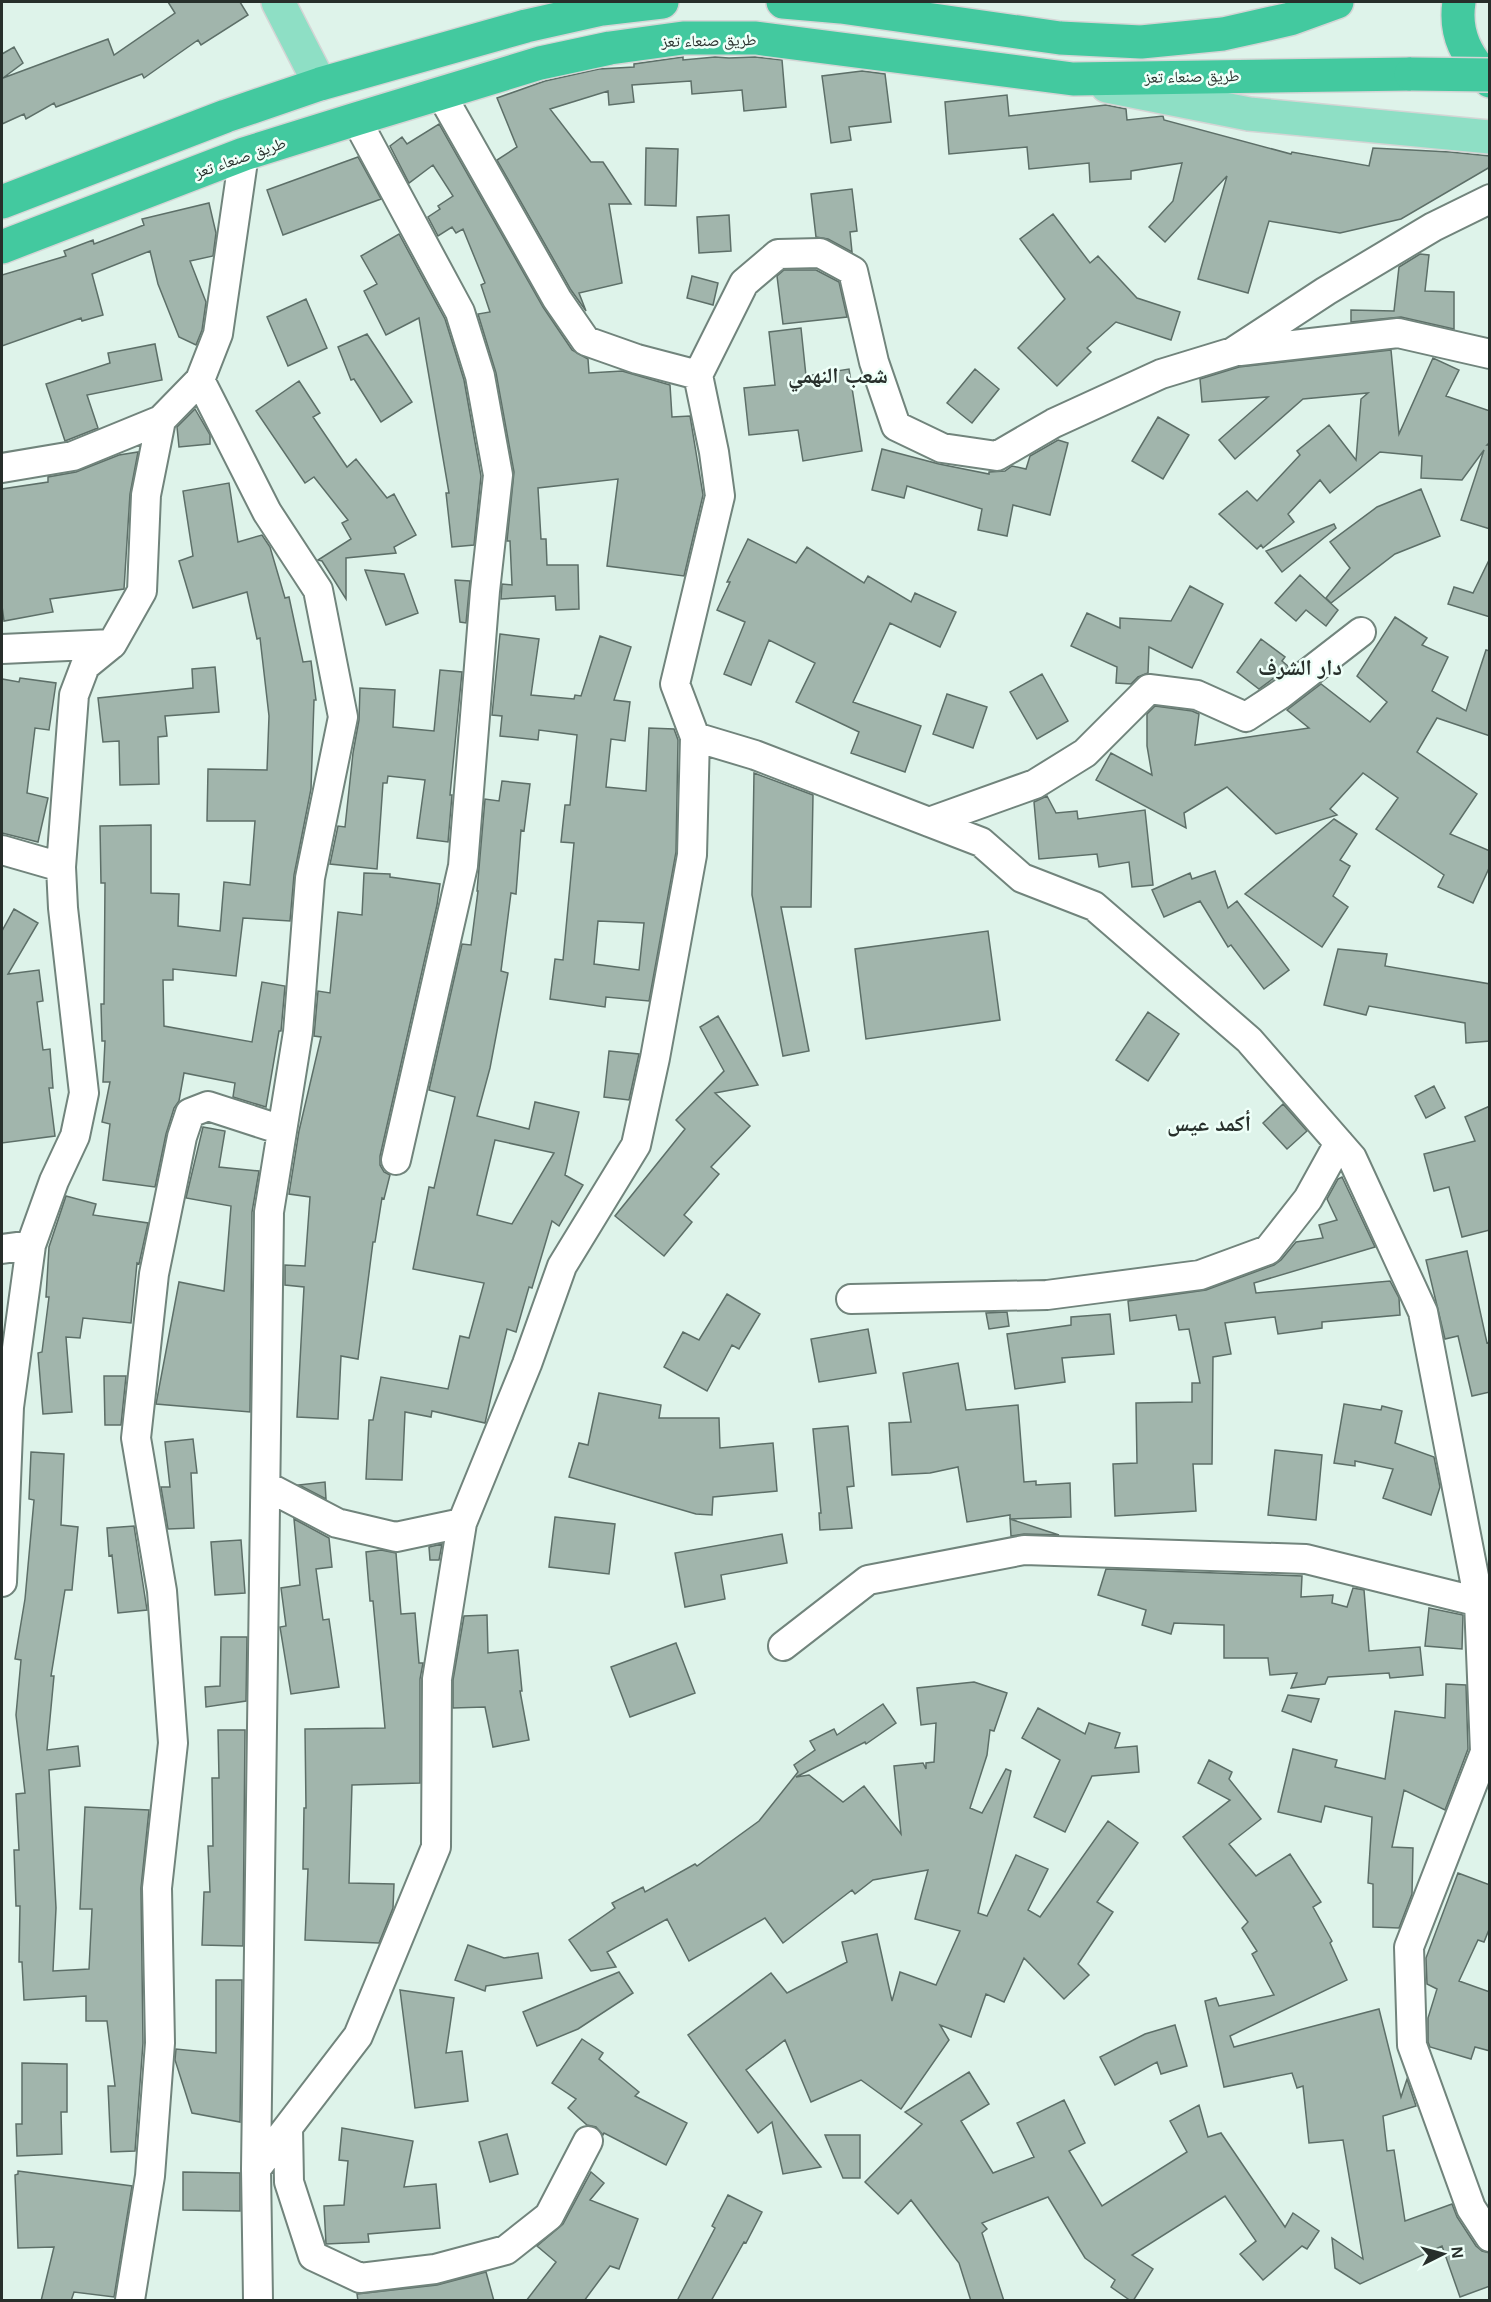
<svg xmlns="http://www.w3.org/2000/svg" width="1491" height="2302" viewBox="0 0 1491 2302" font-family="Arial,'Noto Naskh Arabic',sans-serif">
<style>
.building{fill:#a1b5ac;stroke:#5d6f68;stroke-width:1.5;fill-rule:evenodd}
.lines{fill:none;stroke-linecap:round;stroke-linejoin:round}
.minor-casing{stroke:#71847c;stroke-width:32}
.major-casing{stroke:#d4d5d5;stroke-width:36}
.highway-casing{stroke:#d4d5d5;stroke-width:36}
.minor{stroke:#fff;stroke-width:28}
.major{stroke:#8edfc5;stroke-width:33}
.highway{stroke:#43c99f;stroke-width:33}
.highway-bridge-casing{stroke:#d4d5d5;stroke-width:36;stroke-linecap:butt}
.highway-bridge{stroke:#43c99f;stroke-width:33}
.labels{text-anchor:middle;stroke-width:5;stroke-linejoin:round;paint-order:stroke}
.street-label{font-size:16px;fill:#272f2b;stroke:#eefff8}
.district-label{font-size:22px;font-weight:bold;fill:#272f2b;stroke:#eefff8}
</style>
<rect width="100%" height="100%" fill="#def3ea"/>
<!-- building -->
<path class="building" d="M168,2H240L248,15L201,45L198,40L144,78L142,74L56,107L54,103L26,119L24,114L2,124V54L14,47L23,63L3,78L108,39L114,55L175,13Z
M683,57V60L715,57L729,58L755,57L782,60L786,107L744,111L742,90L692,94L691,81L632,85L634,102L609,105L608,91L550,109L591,162H603L631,204H609L622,283L579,293L586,311L571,290L497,160L517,147L497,98L545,81L599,69L634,67V64Z
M862,71L885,74L891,122L849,127L851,140L831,143L822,76Z
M1007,95L1009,116L1106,105L1126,109L1127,120L1163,116L1164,120L1291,154L1292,152L1369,166L1373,148L1450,152L1490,156V167L1401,219L1340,233L1269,221L1248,293L1198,279L1227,176L1165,242L1149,227L1173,201L1182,163L1131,171V179L1090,182L1089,163L1029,169L1027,147L949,154L945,102Z
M439,124L543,307L572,350L588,359L589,373L622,371L670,385L672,417L690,416L703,495L684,576L607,566L618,479L538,488L541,539H546L547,565H578L579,609L556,610L555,596L501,599L502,584L512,585L510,541H507L514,472L496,373L478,314L490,312L481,285L485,283L463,229L456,233L452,227L438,236L428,217L440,209L438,206L453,196L433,165L409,183L390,146L402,137L407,144Z
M646,148L678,149L676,206L645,205Z
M358,157L381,199L283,235L267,190Z
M852,189L857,231L850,232L852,252L828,239L816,237L811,194Z
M209,203L216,233L213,256L190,261L206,302L202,330L196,345L179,337L158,284L150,251L92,274L103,315L82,321L81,318L2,346V275L66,256L64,251L93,240L94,244L144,225L142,219Z
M1053,214L1090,263L1098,256L1137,298L1180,312L1171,340L1116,322L1087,348L1091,352L1057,386L1018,348L1065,299L1020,239Z
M729,215L731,251L699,253L697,217Z
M399,234L445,319L464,380L481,476L474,545L452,547L446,493H449L419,318L386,335L364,291L377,284L361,256Z
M1420,254L1429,255L1425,291L1454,292V329L1401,317L1351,322V310L1394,311L1399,267Z
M784,270H816L839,282L847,317L783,324L777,276Z
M692,276L718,283L713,305L687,298Z
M306,299L327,348L288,366L267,317Z
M801,328L806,376L849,369L862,451L803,461L798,430L749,435L744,388L775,385L769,332Z
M367,334L412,402L381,422L354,379L351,380L338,347Z
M155,344L162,380L87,395L98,428L65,441L46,384L110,363L108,353Z
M1391,350L1399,434L1433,358L1459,370L1446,396L1490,411V442L1487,445H1490V529L1461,520L1484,450L1462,480L1421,478L1422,456L1380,452L1330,493L1320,480L1288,514L1294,522L1263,548L1261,545L1257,549L1219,514L1247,491L1257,501L1300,455L1297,451L1329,425L1356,460L1361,399L1368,393L1303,399L1235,459L1219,440L1268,397L1202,402L1200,379L1239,367Z
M975,369L999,389L972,423L947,403Z
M299,381L320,413L313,417L347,467L356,459L387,498L394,494L416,535L394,547L396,553L346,558V599L322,561L318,560L351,539L342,523L348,520L314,477L305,483L256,411Z
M195,409L210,435V444L179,447L177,427Z
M1158,417L1189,435L1163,479L1132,461Z
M1058,440L1068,443L1050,515L1013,505L1007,536L978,530L982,509L907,486L904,498L872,490L882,449L939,464L989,474V472L1005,471L1012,466L1026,469L1030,456Z
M138,452L130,494L124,589L50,599L53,612L4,621L2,606V489L48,482V477L76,472L119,455Z
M229,483L238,542L262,535L270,547L285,598L289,597L303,662L311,661L316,700H314L311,789L294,875L290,921L243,918L236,976L173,969V980H163L164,1026L252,1042L262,982L285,986L281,1031H279L266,1107L233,1097L235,1083L184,1073L179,1101L174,1108L166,1134L155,1187L103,1180L110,1124L102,1122L110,1082H103L105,1041H102L101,1004H104L105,883H101L100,826L151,825V893L179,894L178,926L220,931L224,882L250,885L255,821H207L208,769L267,770L269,716L260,638L257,639L247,592L193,608L179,561L193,556L183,491Z
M1421,489L1440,536L1395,554L1331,603L1326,598L1350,568L1330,542L1377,507Z
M1334,524L1336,528L1282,572L1266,551Z
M748,539L796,563L807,547L864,583L868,576L911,602L915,593L956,612L940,647L890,623L853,702L921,726L905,772L851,753L859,732L796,702L815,663L769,640L751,685L724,674L745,622L717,610L730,582H727Z
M1490,558V617L1448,604L1454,587L1473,593Z
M365,570L404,574L418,613L386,625Z
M1300,575L1338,610L1326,626L1306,610L1296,621L1275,603Z
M455,580L470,581L466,623L460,622Z
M1190,586L1223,604L1192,668L1149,647L1148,673L1138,677L1131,684L1116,683L1117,667L1071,646L1087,613L1120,628V618L1171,621Z
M1395,617L1427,638L1422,645L1448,657L1432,691L1466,711L1486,650L1490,651V736L1437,718L1417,752L1477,794L1450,834L1490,851V866L1473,903L1438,887L1444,875L1376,829L1398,798L1363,773L1330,809L1337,815L1276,834L1227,787L1184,813L1186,828L1096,780L1111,753L1152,775L1147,746V714L1155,706L1192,711L1199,714L1195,745L1309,728L1287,710L1321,684L1370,722L1387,702L1357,676Z
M500,634L539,639L531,695L574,699L575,695L581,696L600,636L631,647L614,700L630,702L625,741L611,739L606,787L646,791L649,728L674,729L678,740L676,852L649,1001L606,997L605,1007L550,999L555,959L563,960L574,843L561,842L565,805H570L577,735L539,730L538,740L500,736L502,716L492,715ZM598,921L644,923L639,970L594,964Z
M1261,639L1285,657L1282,661L1289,667L1259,689L1237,672Z
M215,667L219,712L165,716L167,736L158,737L159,784L120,785L119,741L103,742L98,698L193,688L192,669Z
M440,670L462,672L450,795H452L448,842L417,838L425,780L388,776L387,783H383L377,869L330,864L338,826L345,827L353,753L359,720L360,688L395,690L393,727L434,731Z
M1042,674L1068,721L1037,739L1010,692Z
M20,678L56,683L49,730L35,728L27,793L48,798L38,842L2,833V679L19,682Z
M947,694L987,707L973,748L933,734Z
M754,773L813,795L811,907H781L809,1051L783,1056L752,895Z
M502,781L530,784L524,831L521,830L516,894L511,893L501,971L508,973L490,1068L477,1116L529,1129L535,1102L579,1112L565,1175L583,1185L559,1226L552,1221L532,1288L529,1287L516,1332L507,1329L485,1423L432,1411L431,1417L405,1412L402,1480L366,1479L369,1420H373L381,1377L448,1389L460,1336L469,1338L484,1283L413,1269L429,1187L434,1188L455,1097L429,1090L462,944L471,945L478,891H477L485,799L499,801ZM495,1140L554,1153L512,1224L477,1215Z
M1047,796L1056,813L1077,811L1078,819L1145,810L1153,885L1132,887L1129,862L1099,867L1097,854L1039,859L1034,802Z
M1334,819L1357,834L1340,860L1350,866L1333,896L1348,907L1322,947L1245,894Z
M1215,871L1228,908L1237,901L1289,970L1264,989L1231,945L1228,947L1200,901L1164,917L1152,890L1190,873L1192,879Z
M364,873L390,874V877L440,884L437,905L380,1156V1165L384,1172L390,1175L384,1199L382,1198L375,1242H373L358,1359L341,1356L338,1419L297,1417L304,1287L285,1285V1265L305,1266L310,1197L289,1194L299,1131L321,1037L314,1036L318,991L330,993L338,912L362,915Z
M14,909L38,923L8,974L39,970L43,1001L37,1002L43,1050L50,1049L53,1088H49L55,1136L2,1143V931Z
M988,931L1000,1020L866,1039L855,949Z
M1338,949L1387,954L1385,966L1490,984V1041L1466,1043L1465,1023L1369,1006L1366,1015L1324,1005Z
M1148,1012L1179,1034L1148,1081L1116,1060Z
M718,1016L758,1085L715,1093L750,1126L711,1167L719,1174L684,1215L692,1222L664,1256L615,1216L685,1129L676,1120L724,1071L700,1027Z
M609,1051L639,1054L629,1100L604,1097Z
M1434,1086L1445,1108L1426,1118L1415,1096Z
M1283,1104L1307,1131L1287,1149L1263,1123Z
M1490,1106V1230L1462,1237L1449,1187L1434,1191L1424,1154L1475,1141L1465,1117Z
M203,1127L225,1131L219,1167L259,1171L252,1212L250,1412L156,1404L179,1282L224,1291L231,1206L186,1198Z
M1342,1177L1375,1247L1254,1283L1256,1293L1390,1281L1399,1298L1400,1315L1322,1322V1328L1278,1334L1275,1317L1225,1323L1231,1354L1213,1357L1212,1464H1193L1196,1511L1115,1516L1113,1464L1137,1463L1136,1403L1192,1402V1383H1200L1189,1329L1179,1330L1176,1315L1130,1321L1128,1301L1206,1290L1274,1265L1281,1260L1296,1242L1323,1238L1319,1225L1337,1220L1327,1199L1338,1179Z
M66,1196L96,1204L93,1215L148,1223L139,1264L137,1263L131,1323L83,1318L80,1338L66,1337L72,1412L43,1414L38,1353L42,1352L49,1297H46L49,1247Z
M1467,1251L1487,1343L1490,1342V1392L1472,1396L1458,1336L1445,1339L1426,1260Z
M727,1294L760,1314L739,1349L732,1345L707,1391L664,1367L683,1332L699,1340Z
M1007,1312L1009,1326L989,1329L986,1313Z
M1110,1314L1114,1354L1062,1358L1065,1382L1015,1389L1007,1334L1071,1325V1317Z
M868,1329L876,1373L819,1382L811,1339Z
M958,1363L966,1410L1018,1405L1024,1482L1036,1481V1485L1070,1483L1071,1517L1010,1519V1515L967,1522L958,1467L930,1473L892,1475L889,1423L911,1422L903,1373Z
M104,1376H126L121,1425H105Z
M599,1393L661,1405L659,1418H719L720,1448L773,1443L777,1491L713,1497L712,1515L696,1514L569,1477L579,1443L588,1445Z
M1344,1404L1381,1410L1382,1406L1402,1411L1395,1443L1434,1457L1440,1487L1431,1515L1383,1498L1393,1469L1355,1461V1466L1334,1463Z
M848,1426L854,1486L847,1487L852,1528L820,1530L819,1513H821L813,1429Z
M193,1439L197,1473H191L194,1528L168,1529L161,1487H170L165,1442Z
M1275,1450L1322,1455L1316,1520L1268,1515Z
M31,1452L64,1454L61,1525L78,1527L72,1590H65L51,1676H54L47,1750L78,1746L80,1766L49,1770L56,1908L53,1971L89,1969L92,1909H80L85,1807L149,1810L141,1888L143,2043L135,2151L111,2152L108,2086H115L107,2021H86V1996L24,2000L22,1962H19L20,1906H16L14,1850H19L16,1794L25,1793L16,1715L21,1660L15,1659L25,1599L34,1500L29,1499Z
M325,1482L326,1499L299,1485Z
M555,1517L615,1524L609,1574L549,1567Z
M294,1519L329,1538L332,1567L316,1569L323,1620L329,1619L339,1687L291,1694L280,1627L286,1626L281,1588L300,1585Z
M1010,1519L1059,1535L1024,1534L1011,1536Z
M134,1526L147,1610L118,1613L112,1555L109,1556L107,1528Z
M782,1534L787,1563L721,1575L725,1599L685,1607L675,1553Z
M241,1540L245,1593L215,1595L211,1542Z
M442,1544L439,1560H430L429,1547Z
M381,1550L396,1553L401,1614L415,1613L419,1663H423L420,1679V1783L352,1785L349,1883L394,1884L393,1908L379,1943L305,1940L308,1869H303L304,1808H306L305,1729L385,1728L373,1601H370L366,1552Z
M1106,1569L1302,1576L1301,1597L1333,1595L1332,1603L1347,1607L1353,1588L1364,1590L1369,1651L1420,1647L1423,1675L1390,1678L1389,1673L1328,1677L1325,1684L1291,1688L1297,1673L1270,1675L1268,1658H1224V1625L1174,1623L1171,1634L1142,1625L1146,1610L1098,1595Z
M1429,1608L1463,1615L1462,1649L1425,1646Z
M487,1615L488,1653L518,1650L522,1691H520L529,1740L493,1747L485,1707L453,1708V1680L464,1616Z
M221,1637H247L246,1701L206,1707L205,1687L220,1686Z
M676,1643L695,1693L630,1717L611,1667Z
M974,1682L1007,1693L994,1731L990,1730L987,1755L970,1808L982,1813L1006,1769L1011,1771L978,1913L987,1916L1016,1855L1048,1869L1028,1910L1040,1917L1108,1821L1138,1843L1097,1902L1113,1912L1078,1964L1089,1975L1064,1999L1024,1958L1004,2002L986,1994L971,2037L940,2025L949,2040L901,2109L861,2080L811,2102L785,2040L746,2070L821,2167L783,2174L772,2122L758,2133L688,2035L771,1973L787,1993L847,1962L842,1942L877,1934L892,2001L900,1972L936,1985L960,1931L915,1919L928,1870L873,1880L855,1894L852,1890L783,1943L765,1918L689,1961L667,1919L607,1952L616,1967L591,1971L569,1940L615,1908L612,1903L643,1887L645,1892L695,1864L697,1866L759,1821L798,1772L794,1765L815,1750L810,1741L834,1729L837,1735L883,1704L896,1723L866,1744L865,1742L796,1777L809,1775L843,1802L864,1786L901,1834L894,1766L923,1763L926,1769V1763L934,1762L936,1723L921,1725L917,1688Z
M1446,1684L1466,1685L1468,1749L1445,1810L1404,1790L1392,1847L1413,1848L1412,1894L1399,1928L1373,1927V1884L1368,1883L1372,1817L1325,1806L1321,1822L1278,1812L1293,1749L1337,1760L1335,1767L1385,1779L1395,1711L1445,1718Z
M1288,1695L1319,1699L1311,1722L1282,1711Z
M1038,1708L1085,1734L1089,1723L1120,1733L1115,1748L1137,1746L1139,1772L1092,1776L1065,1832L1034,1817L1060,1760L1022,1738Z
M218,1730H245L243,1946L202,1945L204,1892H210L208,1846H213L212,1778H219Z
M1209,1760L1232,1772L1229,1779L1261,1819L1229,1844L1256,1876L1290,1854L1321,1902L1313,1907L1332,1941L1330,1943L1347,1980L1230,2036L1234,2047L1379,2009L1401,2097L1407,2079L1416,2106L1383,2116L1387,2151L1394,2150L1405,2221L1452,2204L1457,2217L1476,2246L1482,2251L1490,2253V2286L1460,2297L1442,2246L1360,2284L1335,2268L1332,2238L1363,2259L1343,2140L1309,2143L1303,2086L1297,2088L1292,2073L1224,2087L1205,2001L1216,1998L1219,2006L1274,1995L1252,1954L1257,1951L1242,1928L1248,1922L1183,1837L1230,1800L1198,1783Z
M1458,1873L1490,1885V1927L1484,1942L1478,1940L1459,1981L1490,1992V2051L1475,2047L1471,2059L1430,2047L1428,2042V2018L1437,1989L1427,1984L1426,1958Z
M468,1945L504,1958L538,1953L542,1978L486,1986L485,1991L455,1980Z
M619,1972L633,1993L578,2029L537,2046L523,2012Z
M216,1980H242L240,2122L192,2113L175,2060L176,2049L216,2053Z
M400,1990L454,1998L446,2053L462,2051L468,2101L415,2108Z
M1175,2025L1187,2066L1161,2074L1157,2062L1115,2085L1100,2057L1145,2034Z
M582,2039L603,2053L599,2059L639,2092L635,2096L687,2123L666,2165L604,2133L603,2135L596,2127L587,2125L568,2108L576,2099L552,2083Z
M22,2063L67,2064V2112H61L62,2154L17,2156L16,2124H22Z
M969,2072L989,2104L961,2121L993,2173L1034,2157L1017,2123L1064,2100L1085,2143L1069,2151L1102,2206L1187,2152L1170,2121L1199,2105L1208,2137L1221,2133L1285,2227L1293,2213L1319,2231L1307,2249L1302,2246L1263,2280L1240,2254L1256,2241L1225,2196L1132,2255L1153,2269L1133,2301H1131L1111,2287L1115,2280L1085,2258L1048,2197L982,2223L987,2229L982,2233L1004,2301H971L959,2263L911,2200L898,2214L865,2182L922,2124L905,2112Z
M342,2128L413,2141L404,2187L436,2184L440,2228L368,2234L369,2242L326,2244L324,2206L344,2205L348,2161L339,2160Z
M507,2134L518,2174L490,2182L479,2142Z
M825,2135H860V2178H843Z
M18,2171L132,2186L114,2297L74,2292L71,2301H41L54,2247L18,2248L15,2175L18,2174Z
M183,2172L240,2173V2211L183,2210Z
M591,2172L604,2183L590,2200L638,2219L619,2269L610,2266L584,2301H526L556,2262L537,2246L563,2224Z
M728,2195L762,2212L746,2243L744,2242L711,2301H677L715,2228L712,2226Z
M486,2272L494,2301H358L357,2294L437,2285Z"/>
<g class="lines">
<defs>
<path id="minor" d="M441,94L557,299L586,341L637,359L698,375
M356,119L460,312L480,376L498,475L485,591L463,866L396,1160
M1240,351L1398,333L1490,354
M200,380L267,512L318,590L343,717L310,878L298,1032L269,1212L256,2169
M2,468L73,456L161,420
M2,649L112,644
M695,737L755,755L981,842L1022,878L1094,906L1249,1040L1352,1158L1423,1312L1479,1602L1485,1752L1409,1947L1412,2045L1471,2208L1490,2237
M929,822L1035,784L1085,753L1149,689L1197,695L1246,717L1281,694L1361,632
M2,850L61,867
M2,1249L31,1245
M851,1299L1047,1295L1200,1275L1268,1250L1308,1199L1339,1143
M266,1486L337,1523L396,1537L462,1523
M2,1582L9,1407L31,1245L54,1181L75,1136L84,1093L63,908L61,867L74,695L85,666L112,644L142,591L146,495L161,420L200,380L218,334L244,154
M783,1646L868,1580L1024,1550L1306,1559L1479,1602
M288,2128L289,2182L313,2256L360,2278L435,2269L506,2250L549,2216L588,2141
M130,2300L150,2176L160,2043L157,1888L173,1743L162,1591L136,1438L154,1274L182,1137L190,1113L208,1106L282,1130
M258,2300L256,2169L358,2036L436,1847L437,1679L462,1523L527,1364L562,1266L636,1145L655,1058L692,855L695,737L675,684L720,496L714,452L698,375L744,283L778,254L820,253L853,271L874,362L896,426L942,448L997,456L1054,423L1161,374L1233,352L1326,291L1433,227L1490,199"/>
<path id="major" d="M278,2L320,84
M1107,86L1249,114L1490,137"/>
<path id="highway" d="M783,2L841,7L1060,38L1141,42L1223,34L1290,19L1337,2
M1459,2C1454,34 1467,58 1490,81
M2,202L226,116L320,84L526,26L602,9L662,2
M2,247L244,154L356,119L540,63L610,48L683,38H756L1073,79L1411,74"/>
</defs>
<!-- minor casing -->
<use href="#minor" class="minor-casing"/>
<!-- major casing -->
<use href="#major" class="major-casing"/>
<!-- highway casing -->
<use href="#highway" class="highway-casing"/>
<!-- minor -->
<use href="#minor" class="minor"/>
<!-- major -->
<use href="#major" class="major"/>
<!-- highway -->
<use href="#highway" class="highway"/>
<defs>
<path id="highway-bridge" d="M1411,74L1490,75"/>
</defs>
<!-- highway-bridge casing -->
<use href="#highway-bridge" class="highway-bridge-casing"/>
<!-- highway-bridge -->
<use href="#highway-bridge" class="highway-bridge"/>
</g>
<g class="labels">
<!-- street labels -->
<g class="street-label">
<text transform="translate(709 40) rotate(-1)" y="6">طريق صنعاء تعز</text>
<text transform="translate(1192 76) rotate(-1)" y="6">طريق صنعاء تعز</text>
<text transform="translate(240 157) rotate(-19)" y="6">طريق صنعاء تعز</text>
</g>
<!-- district labels -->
<g class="district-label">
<text x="838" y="383">شعب النهمي</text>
<text x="1300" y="675">دار الشرف</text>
<text x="1209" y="1131">أكمد عيس</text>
</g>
</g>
<!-- border -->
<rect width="1491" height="2302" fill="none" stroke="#272f2b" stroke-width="6"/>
<!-- north arrow -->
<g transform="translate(1443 2254) rotate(84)" stroke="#eefff8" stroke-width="4.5" paint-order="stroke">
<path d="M0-4.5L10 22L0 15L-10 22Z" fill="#272f2b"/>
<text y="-9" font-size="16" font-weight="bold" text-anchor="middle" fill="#272f2b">N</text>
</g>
</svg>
